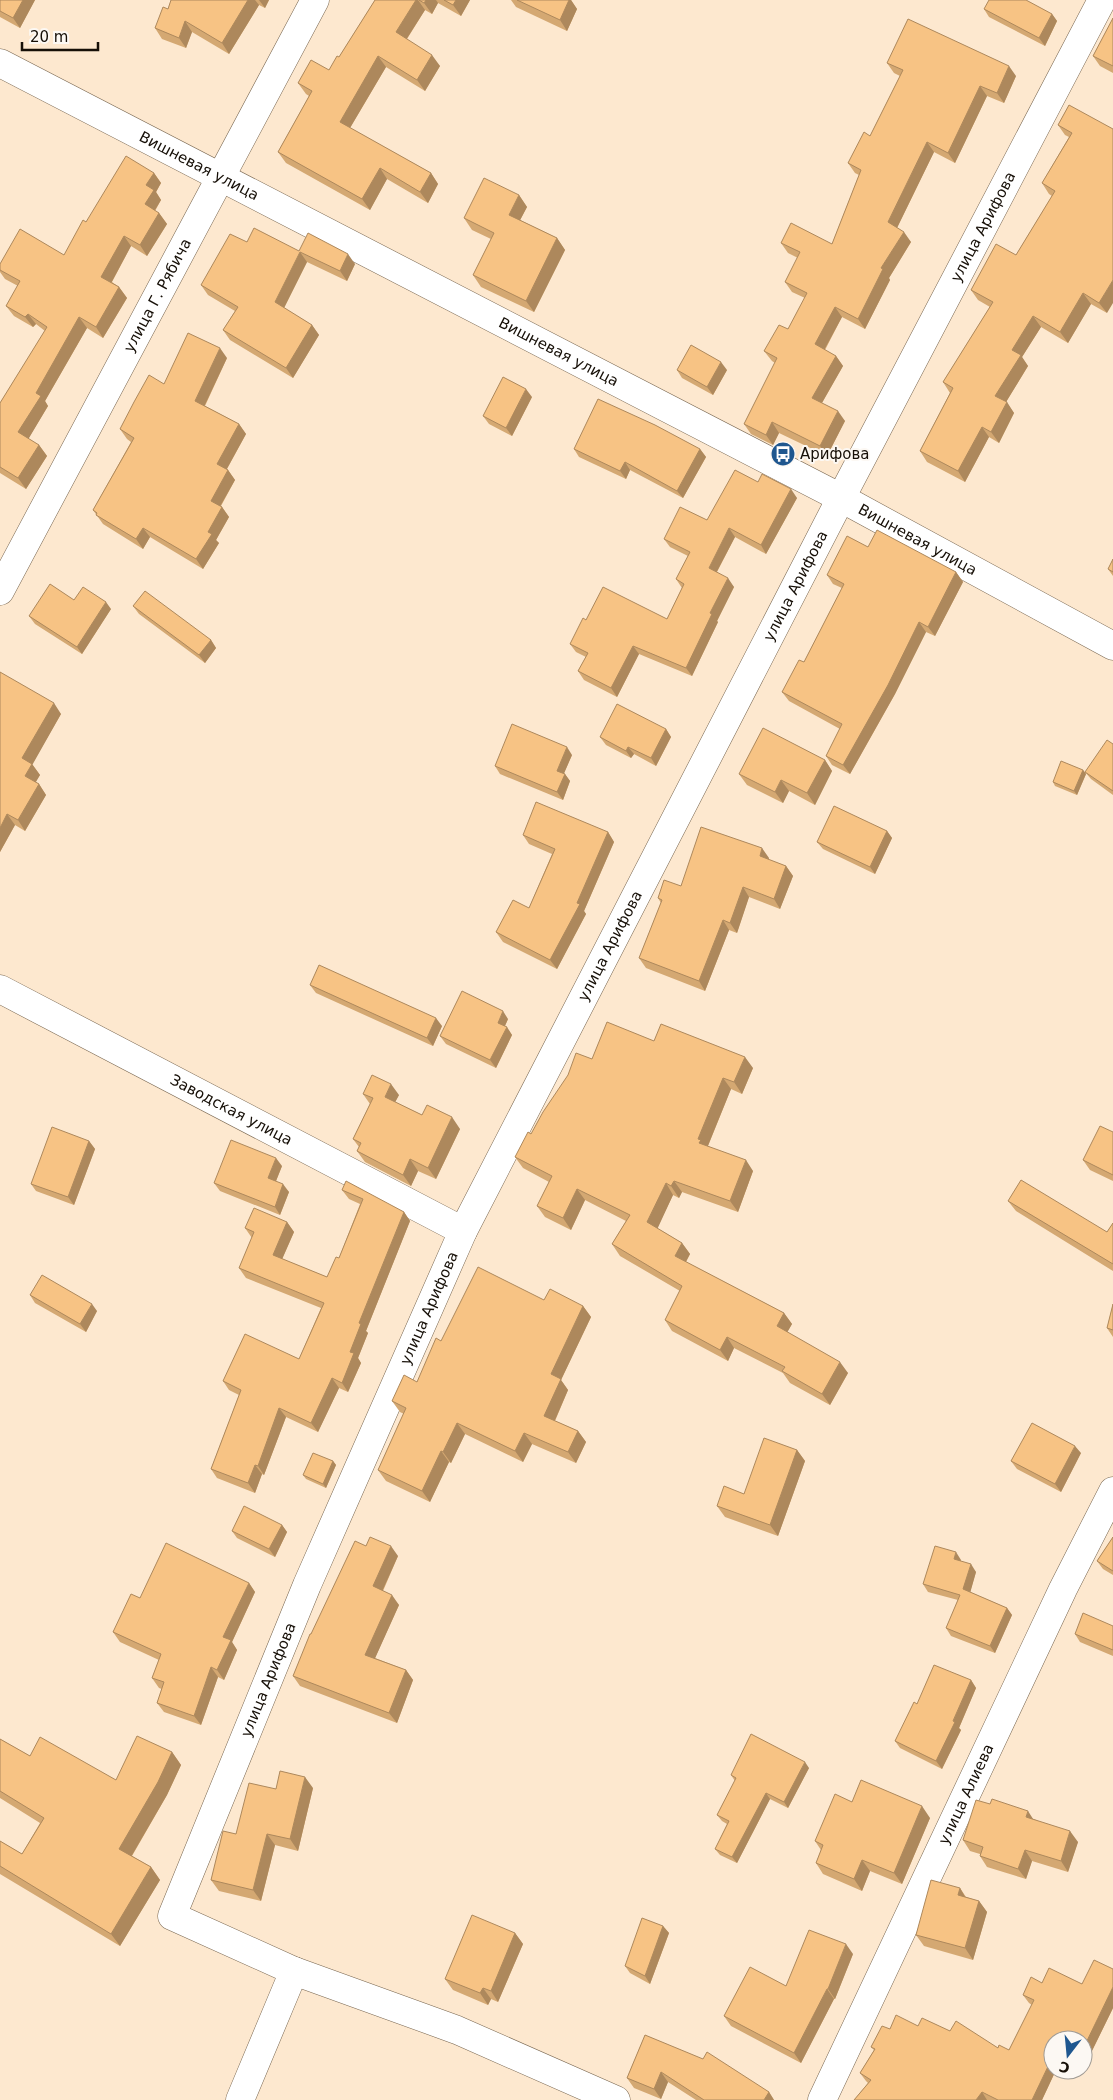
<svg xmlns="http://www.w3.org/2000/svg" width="1113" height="2100" viewBox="0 0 1113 2100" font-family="'DejaVu Sans',sans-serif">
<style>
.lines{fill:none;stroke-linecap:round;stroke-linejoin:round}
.minor-casing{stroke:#796751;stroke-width:29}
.minor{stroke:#fff;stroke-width:28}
.wall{fill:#d4a872}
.shaded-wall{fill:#ad885c}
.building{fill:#f7c384;stroke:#ad885c}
.labels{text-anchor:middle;stroke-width:4;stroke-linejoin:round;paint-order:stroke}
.street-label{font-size:15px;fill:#160f07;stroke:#fcf8f3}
.poi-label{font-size:15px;fill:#160f07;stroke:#fcf8f3;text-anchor:start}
</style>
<rect width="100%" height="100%" fill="#fde8cf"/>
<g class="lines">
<defs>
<g id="minor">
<path id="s1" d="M0,63L841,498L1113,646"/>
<path id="s2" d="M0,591L315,0"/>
<path id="s3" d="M0,989L463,1231"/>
<path d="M240,2100L294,1971"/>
<path id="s4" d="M616,2100L457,2030L294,1971L172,1916L307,1585L463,1231L841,498L1102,0"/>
<path id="s5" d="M822,2100L1063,1589L1113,1491"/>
</g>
</defs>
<!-- minor casing -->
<use href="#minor" class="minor-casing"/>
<!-- minor -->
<use href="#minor" class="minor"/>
</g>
<!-- wall -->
<path class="wall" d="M0,0H35L20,28L0,17Z
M171,0H269L265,8L259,5L229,54L192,32L186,48L162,39L155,28L168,9Z
M375,0H470L461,16L438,3L432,14L425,10L407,39L440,66L425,91L386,67L350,128L431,173L438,184L428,203L387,179L370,210L286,163L278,152L309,96L306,94L298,83L329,70L339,57Z
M511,0H571L577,9L567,31L516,7Z
M984,9L1052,14L1057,21L1045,46L989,17Z
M1113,18V73L1100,66L1093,56Z
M887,63L1016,76L1004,103L987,96L955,163L934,152L897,228L911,242L889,278L890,280L865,329L842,317L825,350L836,356L843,366L822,403L845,421L827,456L779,433L773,445L751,434L744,424L775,363L772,361L764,351L788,329L805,298L792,292L785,282L798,258L788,253L781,243L832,244L859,175L855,173L848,163L870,136L900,76L894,73Z
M1069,105L1107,313L1091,304L1068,343L1041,327L1022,357L1028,366L1006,402L1014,413L999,443L989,437L965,482L927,462L920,451L950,393L943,382L990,307L978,300L971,290L1016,255L1052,196L1049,194L1042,183L1069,137L1065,135L1058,125Z
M154,173L161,183L156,192L161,200L155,211L159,213L167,224L147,256L131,246L112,282L119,287L127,298L103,338L87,328L45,401L48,406L28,439L39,445L47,456L26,489L0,473V403L45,331L36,324L33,327L14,316L6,306L18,286L5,279L0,272V264L64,255L86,222Z
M519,195L527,207L520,220L557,238L565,250L534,312L481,287L473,275L491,239L472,230L464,218Z
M247,242L299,251L355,264L347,281L307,262L284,308L312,325L319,335L293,378L230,340L223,330L235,311L208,295L201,285Z
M227,358L205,406L239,424L246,434L227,469L228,470L235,480L221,506L222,507L229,517L216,540L219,543L203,569L150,537L143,549L103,524L93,510L131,442L127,439L120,429L164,384Z
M677,370H727L713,395L682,378Z
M532,397L512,436L489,424L483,416Z
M574,449H700L706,457L683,498L630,470L626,479L579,457Z
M758,482L797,498L766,554L735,537L717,572L734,587L717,621L718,622L692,676L639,654L617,697L584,680L578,671L586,657L576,652L570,644L586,620L667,619L682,588L676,579L688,556L670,547L664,539L707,520Z
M868,547L956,572L963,582L935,636L926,632L895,694L850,774L832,765L826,756L840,729L789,701L782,692L804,662L842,588L833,584L827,575Z
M1113,559V576L1108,569Z
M74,600L111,609L82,654L35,624L29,616Z
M133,606L211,640L216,648L205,663L139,614Z
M0,672L61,714L32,764L40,775L35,782L39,784L46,795L25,831L15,825L0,852Z
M666,729L671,737L656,766L634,754L631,758L606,745L600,737Z
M1113,744V795L1091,779L1085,772Z
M572,755L564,773L570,781L563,800L500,774L495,766Z
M825,760L832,771L815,805L789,791L783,803L747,785L739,774Z
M1083,770L1086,774L1077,795L1055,786L1053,782Z
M887,831L892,838L875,874L823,849L817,842Z
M608,832L614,842L584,911L586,914L557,969L503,942L496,932L529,908L552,854L529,844L523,835Z
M769,858V860L786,866L793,876L780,909L749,897L737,933L729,930L705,991L646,968L639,958L661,903L658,898L681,886Z
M310,985L442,1026L433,1046L316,993Z
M508,1019L505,1026L512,1035L496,1068L446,1044L440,1036Z
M654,1041L753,1068L742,1094L731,1089L708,1146L753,1171L738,1212L682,1192L679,1198L673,1195L657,1228L682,1243L690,1254L686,1262L784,1313L792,1324L787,1332L848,1373L830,1405L790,1383L783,1373L734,1348L728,1361L672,1331L665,1320L680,1291L620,1256L612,1244L626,1221L585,1200L571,1230L545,1217L537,1206L549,1182L523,1168L515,1157L531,1134L592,1059Z
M363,1094L399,1095L395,1102L422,1115L460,1129L436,1179L418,1171L411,1186L365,1162L357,1151L359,1147L353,1139L370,1104Z
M1113,1132V1181L1090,1170L1083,1160Z
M89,1141L95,1149L74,1205L36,1191L31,1184Z
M282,1166L276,1181L289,1192L280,1215L220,1191L214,1183Z
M342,1190L404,1212L410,1221L366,1331L368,1333L358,1358L361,1363L348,1392L339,1388L318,1432L286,1417L264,1475L262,1474L255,1493L217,1478L211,1469L239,1395L229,1390L223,1381L299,1359L321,1308L246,1278L239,1268L252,1238L245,1228L287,1222L294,1232L282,1259L327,1277L339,1258L360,1204L349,1199Z
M1008,1201L1107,1232L1113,1223V1271L1016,1211Z
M30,1295L97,1311L86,1332L35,1303Z
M544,1300L583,1306L591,1317L561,1380L568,1390L555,1421L578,1431L586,1442L576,1463L532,1444L523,1462L465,1434L451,1463L449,1462L430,1502L386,1481L378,1470L404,1414L400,1412L392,1401L417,1382L441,1341Z
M1113,1304V1337L1107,1328Z
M797,1450L805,1461L778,1536L725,1517L717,1506L744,1494Z
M1081,1453L1061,1492L1017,1469L1011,1461Z
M333,1461L336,1465L326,1488L306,1479L303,1475Z
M282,1525L287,1532L275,1557L237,1538L232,1531Z
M1113,1537V1575L1103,1569L1097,1561Z
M366,1546L398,1556L383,1591L399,1605L375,1658L406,1670L413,1680L397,1723L300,1686L293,1676L311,1634Z
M961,1560V1561L976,1572L970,1592L1007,1608L1012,1615L995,1653L951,1636L946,1628L958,1600L928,1592L923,1584Z
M249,1583L255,1592L232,1642L237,1650L224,1680L218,1677L201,1725L164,1712L157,1703L162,1689L159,1688L152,1678L159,1660L120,1642L113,1632L140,1598Z
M1113,1626V1656L1080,1642L1075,1634Z
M971,1680L976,1688L959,1728L961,1730L942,1769L900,1748L895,1741L917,1704Z
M0,1739L30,1756L116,1780L172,1752L181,1765L167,1795L132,1856L151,1867L160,1880L120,1946L0,1874V1841L22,1854L40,1823L0,1798Z
M809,1768L788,1808L770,1799L737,1863L720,1855L715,1849L727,1824L722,1821L717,1815L735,1781L731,1775Z
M313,1788L298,1851L275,1845L261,1901L219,1891L211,1880L236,1834L276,1789Z
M852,1802L930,1818L902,1884L870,1871L862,1891L823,1874L816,1863L821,1850L815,1841Z
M1034,1819L1078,1842L1068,1872L1032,1861L1026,1879L987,1867L980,1856V1854L970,1851L963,1840Z
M960,1888L966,1897L979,1901L987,1912L973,1960L924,1946L916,1935Z
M663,1926L669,1933L650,1984L630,1973L625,1966Z
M515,1933L523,1944L498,2002L491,1999L488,2005L453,1990L445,1979Z
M853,1954L835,1999H834L801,2063L731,2026L724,2016L786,1986Z
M1113,1969V2008L1090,2055L1083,2052V2040H1053L1056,2070L1042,2100H854L868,2083L866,2081L860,2073L874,2050L871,2047L890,2029L918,2026L950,2031L998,2048L1009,2050L1032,2005L1029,2003L1023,1995L1042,1983L1082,1984Z
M645,2035L769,2092L774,2100H696L668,2082L661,2099L634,2088L627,2078Z"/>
<!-- shaded-wall -->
<path class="shaded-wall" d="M23,0H35L20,28L13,18Z
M248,0H255L259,5L229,54L222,43Z
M259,0H269L265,8Z
M416,0H418L425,10L404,43L396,32Z
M426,0H436L438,3L432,14L424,3Z
M456,0H470L461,16L453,5Z
M569,0H571L577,9L567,31L560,20Z
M1052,14L1057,21L1045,46L1039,38Z
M185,21L192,32L186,48L179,38Z
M432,55L440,66L425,91L417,80Z
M378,56L386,67L347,133L340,122Z
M1009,66L1016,76L1004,103L997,93Z
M980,86L987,96L955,163L948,153Z
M927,142L934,152L895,232L888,222Z
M380,168L387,179L370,210L362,199Z
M154,173L161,183L156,192L161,200L152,215L145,204L146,185Z
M431,173L438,184L428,203L420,192Z
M519,195L527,207L517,226L509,215Z
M159,213L167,224L147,256L140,245Z
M904,232L911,242L889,278L890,280L865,329L858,319L881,268Z
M124,236L131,246L109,287L101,277Z
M557,238L565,250L534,312L526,301Z
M300,252L307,262L282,312L275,302Z
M348,254L355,264L347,281L340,271Z
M1113,280V303L1107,313L1099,303Z
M119,287L127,298L103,338L96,327Z
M1083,293L1091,304L1068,343L1060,332Z
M835,307L842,317L822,354L815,344Z
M28,314L36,324L33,327L25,317Z
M1033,316L1041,327L1022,357L1028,366L1003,407L995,396L1012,350Z
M79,317L87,328L45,401L48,406L26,443L18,432L36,393Z
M312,325L319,335L293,378L286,368Z
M220,348L227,358L202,411L195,401Z
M836,356L843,366L819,408L812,398Z
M721,362L727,370L713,395L707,387Z
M526,389L532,397L512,436L506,428Z
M1007,402L1014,413L999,443L991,432Z
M838,411L845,421L827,456L820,446Z
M772,422L779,433L773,445L766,435Z
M239,424L246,434L224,474L217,464Z
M982,427L989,437L965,482L958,471Z
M39,445L47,456L26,489L18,478Z
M700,449L706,457L683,498L677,491Z
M625,462L630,470L626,479L620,471Z
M228,470L235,480L218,510L211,501Z
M791,489L797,498L766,554L761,545Z
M222,507L229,517L216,540L219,543L203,569L196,559L208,532Z
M143,528L150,537L143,549L136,539Z
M729,528L735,537L714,577L709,568Z
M956,572L963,582L935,636L928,627Z
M728,578L734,587L717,621L718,622L692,676L686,668L710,613Z
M106,602L111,609L82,654L77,647Z
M919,622L926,632L895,694L850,774L843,765Z
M211,640L216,648L205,663L199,655Z
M633,646L639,654L617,697L611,688Z
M54,703L61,714L30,769L22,758Z
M666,729L671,737L656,766L651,758Z
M567,747L572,755L562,778L557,771Z
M628,747L634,754L631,758L626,751Z
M825,760L832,771L815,805L807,793Z
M32,764L40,775L33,787L25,776Z
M1083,770L1086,774L1077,795L1074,791Z
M565,774L570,781L563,800L557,792Z
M781,780L789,791L783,803L775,792Z
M39,784L46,795L25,831L18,820Z
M7,814L15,825L0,852V828Z
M887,831L892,838L875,874L870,867Z
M608,832L614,842L584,911L586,914L557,969L550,960L577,903Z
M762,848L769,858L766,866L760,856Z
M786,866L793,876L780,909L774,899Z
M743,887L749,897L737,933L730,923Z
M723,920L729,930L705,991L699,981Z
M503,1011L508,1019L503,1030L498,1023Z
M436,1018L442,1026L433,1046L427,1038Z
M507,1027L512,1035L496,1068L490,1060Z
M745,1057L753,1068L742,1094L734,1082Z
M723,1078L731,1089L707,1148L699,1143L698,1139Z
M391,1084L399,1095L392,1108L385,1097Z
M452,1117L460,1129L436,1179L428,1168Z
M89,1141L95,1149L74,1205L68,1197Z
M276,1158L282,1166L274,1186L268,1178Z
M410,1159L418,1171L411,1186L403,1175Z
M746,1160L753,1171L738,1212L730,1201Z
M674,1181L682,1192L679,1198L671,1186Z
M666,1183L673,1195L655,1234L647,1222Z
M283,1184L289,1192L280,1215L275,1207Z
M577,1189L585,1200L571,1230L563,1218Z
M404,1212L410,1221L366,1331L368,1333L358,1358L361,1363L348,1392L342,1383L350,1352L359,1323Z
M287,1222L294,1232L280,1264L273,1255Z
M682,1243L690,1254L683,1267L675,1256Z
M92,1304L97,1311L86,1332L80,1324Z
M583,1306L591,1317L561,1380L568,1390L552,1427L544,1416L551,1374Z
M784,1313L792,1324L784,1338L777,1326Z
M727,1337L734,1348L728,1361L720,1350Z
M840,1362L848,1373L830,1405L822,1394Z
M332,1378L339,1388L318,1432L311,1423Z
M279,1408L286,1417L264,1475L258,1466Z
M457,1423L465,1434L451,1463L443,1452Z
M578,1431L586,1442L576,1463L568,1452Z
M524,1433L532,1444L523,1462L515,1451Z
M1075,1446L1081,1453L1061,1492L1055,1484Z
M797,1450L805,1461L778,1536L770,1525Z
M441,1451L449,1462L430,1502L422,1491Z
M333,1461L336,1465L326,1488L323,1484Z
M255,1465L262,1474L255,1493L248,1483Z
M282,1525L287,1532L275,1557L269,1549Z
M391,1546L398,1556L380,1596L373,1586Z
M956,1552L961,1560L959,1567L954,1559Z
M971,1564L976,1572L969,1597L963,1589Z
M249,1583L255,1592L232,1642L237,1650L224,1680L217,1670L223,1637Z
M392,1595L399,1605L372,1665L365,1655Z
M1007,1608L1012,1615L995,1653L990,1646Z
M211,1667L218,1677L201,1725L194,1716Z
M406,1670L413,1680L397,1723L389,1713Z
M971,1680L976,1688L959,1728L961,1730L942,1769L936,1761Z
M172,1752L181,1765L167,1795L128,1862L119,1849Z
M805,1762L809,1768L788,1808L784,1802Z
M305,1777L313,1788L298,1851L290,1839Z
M766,1793L770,1799L737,1863L732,1857Z
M922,1806L930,1818L902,1884L894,1873Z
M1028,1811L1035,1822L1026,1817Z
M1070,1831L1078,1842L1068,1872L1061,1861Z
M267,1834L275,1845L261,1901L253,1890Z
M1025,1850L1032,1861L1026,1879L1018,1869Z
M862,1860L870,1871L862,1891L854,1879Z
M151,1867L160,1880L120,1946L111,1934Z
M960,1888L967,1900L958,1895Z
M979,1901L987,1912L973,1960L965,1948Z
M663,1926L669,1933L650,1984L645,1976Z
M515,1933L523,1944L498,2002L491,1991Z
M846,1944L853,1954L835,1999L828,1989Z
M1113,1987V2008L1090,2055L1084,2047Z
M483,1988L491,1999L488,2005L480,1993Z
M827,1989L834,1999L801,2063L794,2053Z
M1053,2056V2070H1056L1042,2100H1032Z
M661,2072L668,2082L661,2099L654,2089Z
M769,2092L774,2100H764Z
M982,2092L987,2100H976Z"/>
<!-- building -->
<path class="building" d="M0,0H23L13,18L0,11Z
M171,0H248L222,43L185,21L179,38L155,28L163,7L168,9Z
M375,0H416L396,32L432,55L417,80L378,56L340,122L431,173L420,192L380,168L362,199L278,152L312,91L298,83L311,60L329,70L337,56L339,57Z
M419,0H426L424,3Z
M444,0H456L453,5Z
M517,0H569L560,20Z
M989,0H1026L1052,14L1039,38L984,9Z
M1113,18V66L1093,56Z
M908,19L1009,66L997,93L980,86L948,153L927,142L888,222L904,232L881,268L883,269L858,319L835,307L815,344L836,356L812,398L838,411L820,446L772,422L766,435L744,424L777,358L764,351L779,325L788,329L807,293L785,282L800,252L781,243L791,223L832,244L861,170L848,163L864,132L870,136L903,70L887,63Z
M1069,105L1113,129V280L1099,303L1083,293L1060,332L1033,316L1012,350L1021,355L995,396L1007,402L991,432L982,427L958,471L920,451L953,388L943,382L993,302L971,290L996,244L1016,255L1055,191L1042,183L1072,133L1058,125Z
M126,156L154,173L146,185L154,190L145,204L159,213L140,245L124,236L101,277L119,287L96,327L79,317L36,393L41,396L18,432L39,445L18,478L0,467V403L47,327L28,314L25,317L6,306L20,281L0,270V264L20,229L64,255L83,220L86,222Z
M484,178L519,195L509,215L557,238L526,301L473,275L494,233L464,218Z
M254,228L299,251L308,233L348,254L340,271L300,252L275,302L312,325L286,368L223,330L238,307L201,285L230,234L247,242Z
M188,333L220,348L195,401L239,424L217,464L228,470L211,501L222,507L208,532L212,534L196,559L143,528L136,539L96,515L97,513L93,510L134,438L120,429L134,402L149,375L164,384Z
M691,345L721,362L707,387L677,370Z
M503,377L526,389L506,428L483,416Z
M598,399L655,425L700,449L677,491L625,462L620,471L574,449Z
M735,470L758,482L762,474L791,489L761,545L729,528L709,568L728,578L710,613L712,614L686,668L633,646L611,688L578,671L588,653L570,644L583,618L586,620L603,587L667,619L684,584L676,579L690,552L664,539L680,507L707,520Z
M877,530L956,572L928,627L919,622L888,685L843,765L826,756L842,724L782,692L799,660L804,662L844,584L827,575L847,536L868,547Z
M1113,559V572L1108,569Z
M50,584L74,600L83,587L106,602L77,647L29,616Z
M145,591L211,640L199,655L133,606Z
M0,672L54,703L22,758L32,764L25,776L39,784L18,820L7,814L0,828Z
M617,704L666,729L651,758L628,747L626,751L600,737Z
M512,724L567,747L557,771L565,774L557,792L495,766Z
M763,728L825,760L807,793L781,780L775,792L739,774Z
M1107,740L1113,744V791L1085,772Z
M1061,761L1083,770L1074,791L1053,782Z
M536,802L608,832L577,903L580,904L550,960L496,932L513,900L529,908L555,849L523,835Z
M834,806L887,831L870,867L817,842Z
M701,827L762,848L760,856L786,866L774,899L743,887L730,923L723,920L699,981L639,958L662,900L658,898L664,880L681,886Z
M319,965L436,1018L427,1038L310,985Z
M462,991L503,1011L498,1023L507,1027L490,1060L440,1036Z
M607,1022L654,1041L661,1024L745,1057L734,1082L723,1078L698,1139L701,1140L699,1143L746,1160L730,1201L674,1181L671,1186L666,1183L647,1222L682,1243L675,1256L784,1313L777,1326L840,1362L822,1394L782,1371L785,1367L727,1337L720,1350L665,1320L682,1286L612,1244L630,1215L577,1189L563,1218L537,1206L552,1176L515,1157L528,1132L531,1134L543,1112L568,1075L576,1053L592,1059Z
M372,1075L391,1084L385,1097L422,1115L427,1105L452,1117L428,1168L410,1159L403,1175L357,1151L361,1143L353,1139L373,1098L363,1094Z
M1100,1126L1113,1132V1175L1083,1160Z
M52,1127L89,1141L68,1197L31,1184Z
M231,1140L276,1158L268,1178L283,1184L275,1207L214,1183Z
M1021,1180L1107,1232L1113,1223V1264L1008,1201Z
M346,1181L404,1212L359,1323L361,1324L350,1352L354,1353L342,1383L332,1378L311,1423L279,1408L258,1466L255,1465L248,1483L211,1469L241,1390L223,1381L245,1334L299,1359L324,1303L239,1268L254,1232L245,1228L254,1208L287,1222L273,1255L327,1277L336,1257L339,1258L363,1199L342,1190Z
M478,1267L544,1300L550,1289L583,1306L551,1374L561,1379L544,1416L578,1431L568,1452L524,1433L515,1451L457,1423L443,1452L441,1451L422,1491L378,1470L406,1408L392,1401L404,1375L417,1382L436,1338L441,1341Z
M42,1275L92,1304L80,1324L30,1295Z
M1113,1304V1330L1107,1328Z
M1032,1423L1075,1446L1055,1484L1011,1461Z
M764,1438L797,1450L770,1525L717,1506L724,1486L744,1494Z
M313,1453L333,1461L323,1484L303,1475Z
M244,1506L282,1525L269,1549L232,1531Z
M370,1537L391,1546L373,1586L392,1595L365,1655L406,1670L389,1713L293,1676L310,1634H311L355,1541L366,1546Z
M1113,1537V1571L1097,1561Z
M166,1543L249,1583L223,1637L231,1640L217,1670L211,1667L194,1716L157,1703L164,1682L152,1678L161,1654L113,1632L131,1594L140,1598Z
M935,1546L956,1552L954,1559L971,1564L963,1589L1007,1608L990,1646L946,1628L960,1595L923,1584Z
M1083,1613L1113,1626V1650L1075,1634Z
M934,1665L971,1680L953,1721L955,1722L936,1761L895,1741L914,1702L917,1704Z
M751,1734L805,1762L784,1802L766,1793L732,1857L715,1849L729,1821L717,1815L736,1778L731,1775Z
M137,1736L172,1752L158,1782L119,1849L151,1867L111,1934L0,1866V1841L22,1854L44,1818L0,1791V1739L30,1756L40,1737L116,1780Z
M280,1771L305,1777L290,1839L267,1834L253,1890L211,1880L223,1831L236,1834L249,1783L276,1789Z
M861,1780L922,1806L894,1873L862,1860L854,1879L816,1863L823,1845L815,1841L835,1794L852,1802Z
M992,1799L1028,1811L1026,1817L1070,1831L1061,1861L1025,1850L1018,1869L980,1856L983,1847L963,1840L976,1800L990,1804Z
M931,1880L960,1888L958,1895L979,1901L965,1948L916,1935Z
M472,1915L515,1933L491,1991L483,1988L480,1993L445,1979Z
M642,1918L663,1926L645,1976L625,1966Z
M809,1930L846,1944L828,1989H827L794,2053L724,2016L750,1967L786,1986Z
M1094,1960L1113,1969V1987L1084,2047L1083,2046V2040H1070L1062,2036L1061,2040H1053V2056L1032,2100H998L982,2092L976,2100H854L871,2080L860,2073L875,2049L871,2047L882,2026L890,2029L896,2015L918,2026L922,2018L950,2031L956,2021L998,2048L999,2045L1009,2050L1034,2000L1023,1995L1031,1977L1042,1983L1049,1968L1082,1984Z
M645,2035L703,2059L707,2052L769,2092L764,2100H704L661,2072L654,2089L627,2078Z"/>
<!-- icons -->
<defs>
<symbol id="bus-disc" viewBox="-11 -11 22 22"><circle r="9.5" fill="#1f578f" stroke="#fcf8f3"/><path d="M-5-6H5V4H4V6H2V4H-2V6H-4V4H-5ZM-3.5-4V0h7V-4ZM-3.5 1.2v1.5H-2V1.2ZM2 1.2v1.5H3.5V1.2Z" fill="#fff"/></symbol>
</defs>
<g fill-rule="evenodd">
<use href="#bus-disc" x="769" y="440" width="28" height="28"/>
</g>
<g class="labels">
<!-- street labels -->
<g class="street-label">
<text dy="5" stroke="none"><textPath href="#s1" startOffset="224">Вишневая улица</textPath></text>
<text dy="5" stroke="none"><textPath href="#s4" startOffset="2356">улица Арифова</textPath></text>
<text dy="5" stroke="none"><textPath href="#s2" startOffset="335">улица Г. Рябича</textPath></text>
<text dy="5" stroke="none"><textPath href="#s1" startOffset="629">Вишневая улица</textPath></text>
<text dy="5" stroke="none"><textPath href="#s1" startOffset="1034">Вишневая улица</textPath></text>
<text dy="5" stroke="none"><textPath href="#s4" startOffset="1951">улица Арифова</textPath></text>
<text dy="5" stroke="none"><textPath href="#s4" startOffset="1546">улица Арифова</textPath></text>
<text dy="5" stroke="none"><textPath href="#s3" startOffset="261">Заводская улица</textPath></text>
<text dy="5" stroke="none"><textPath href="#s4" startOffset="1141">улица Арифова</textPath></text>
<text dy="5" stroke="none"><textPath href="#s4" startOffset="736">улица Арифова</textPath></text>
<text dy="5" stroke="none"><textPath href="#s5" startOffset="338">улица Алиева</textPath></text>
</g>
<!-- poi labels -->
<g class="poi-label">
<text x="800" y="459">Арифова</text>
</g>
</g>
<!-- north arrow -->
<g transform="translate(1068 2055) rotate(196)"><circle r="24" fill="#fcf8f3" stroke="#a09b95"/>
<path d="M0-4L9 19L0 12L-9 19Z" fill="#1f578f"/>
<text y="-8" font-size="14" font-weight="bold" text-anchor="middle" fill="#160f07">С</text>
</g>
<!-- scale -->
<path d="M22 42v8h76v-8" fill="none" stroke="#160f07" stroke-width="2.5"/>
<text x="30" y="42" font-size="15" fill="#160f07" stroke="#fcf8f3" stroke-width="4" paint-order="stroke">20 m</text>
</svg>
